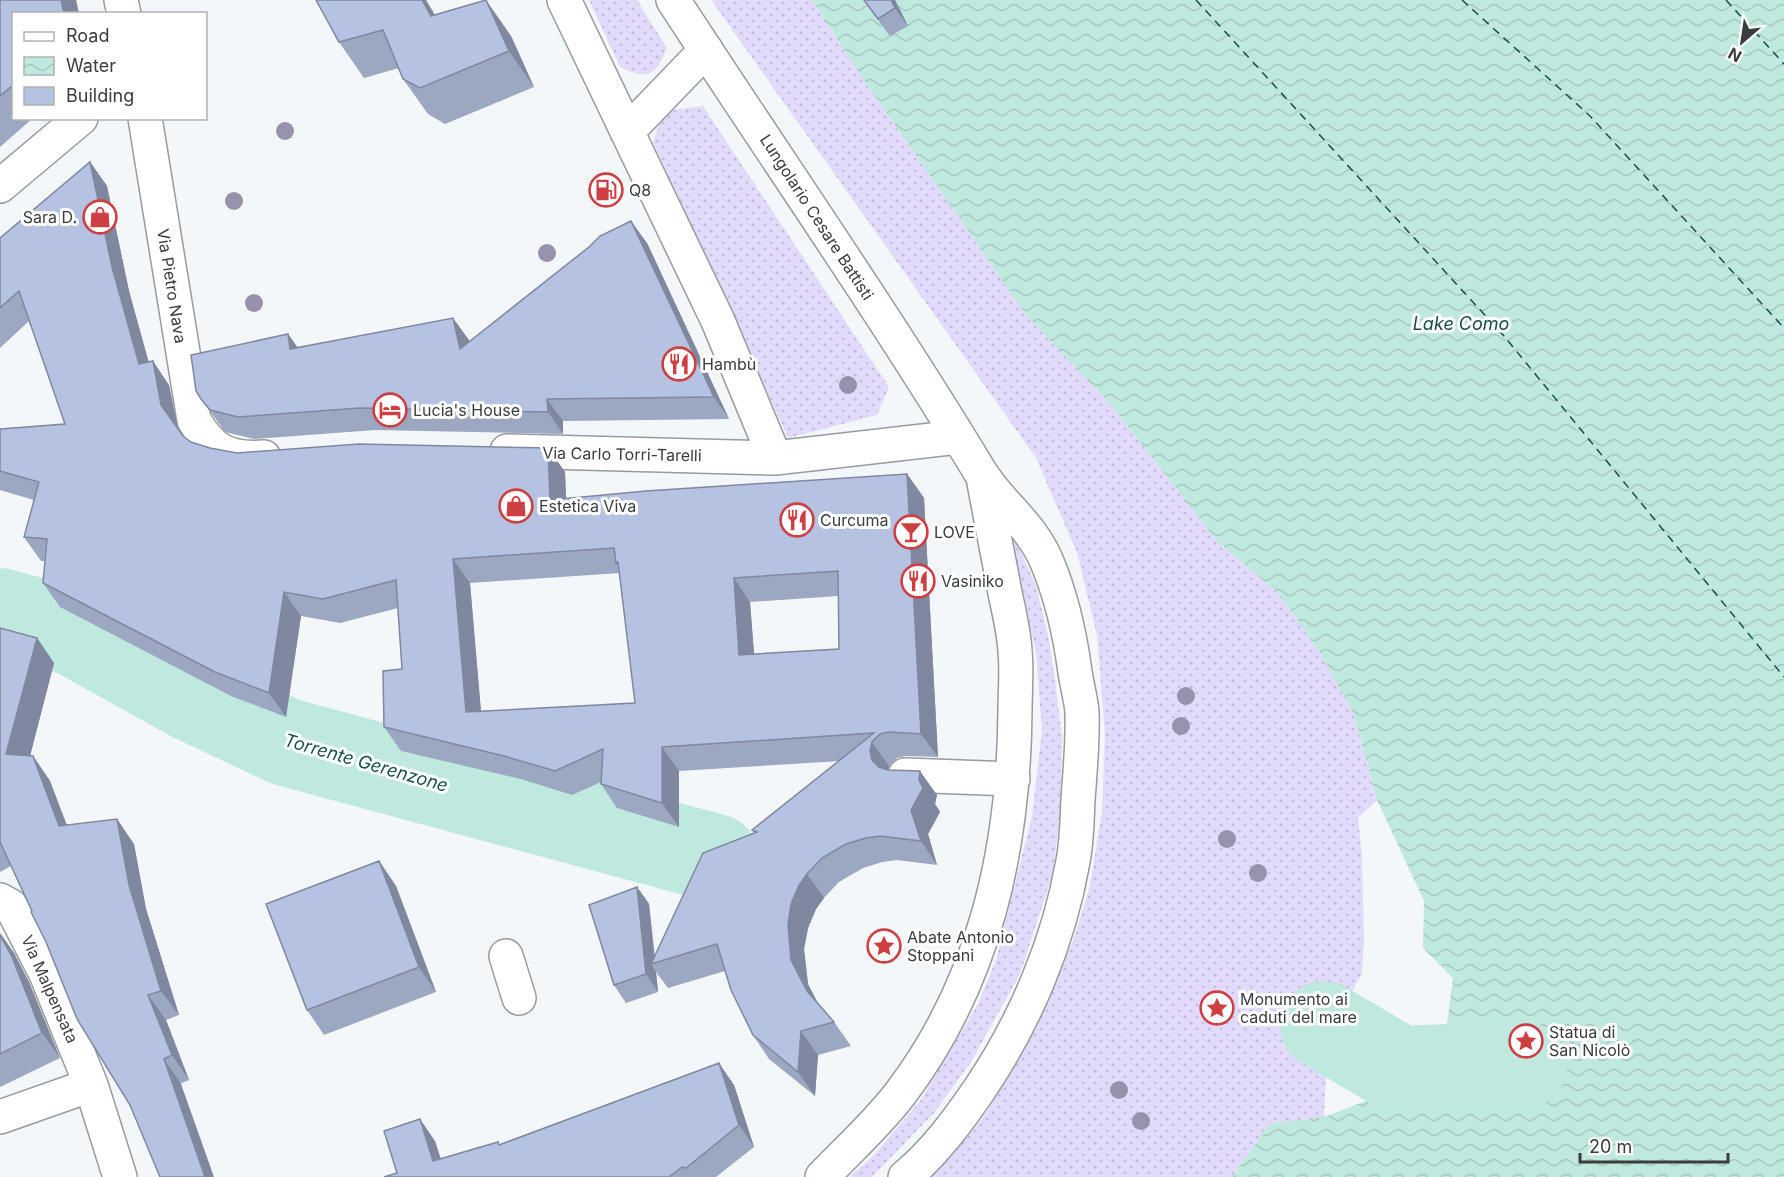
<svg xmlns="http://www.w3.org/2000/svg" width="1784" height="1177" viewBox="0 0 1784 1177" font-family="Inter,sans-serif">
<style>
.grass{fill:url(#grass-dots)}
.water{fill:url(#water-waves)}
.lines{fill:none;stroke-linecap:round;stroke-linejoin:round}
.river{stroke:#bfe9de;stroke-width:88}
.ferry{stroke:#164f45;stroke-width:1.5;stroke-dasharray:8 6;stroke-linecap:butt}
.minor-casing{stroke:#989b9d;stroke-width:36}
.major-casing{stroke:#989b9d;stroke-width:36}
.minor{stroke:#fff;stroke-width:33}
.major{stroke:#fff;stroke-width:33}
.tree{fill:#9791ab}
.wall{fill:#9ca7c2;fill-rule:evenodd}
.shaded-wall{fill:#7f889e}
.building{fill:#b5c2e1;stroke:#7f889e;stroke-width:1.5;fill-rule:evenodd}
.labels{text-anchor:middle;stroke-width:6;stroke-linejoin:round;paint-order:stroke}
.poi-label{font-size:16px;fill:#3b3c3d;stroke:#fff;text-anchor:start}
.street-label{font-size:16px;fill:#3b3c3d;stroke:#fff}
.water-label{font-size:18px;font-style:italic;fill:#164f45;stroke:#fff}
</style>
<defs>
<pattern id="grass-dots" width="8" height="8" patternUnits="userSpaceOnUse" patternTransform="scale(1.5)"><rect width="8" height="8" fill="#e2dafb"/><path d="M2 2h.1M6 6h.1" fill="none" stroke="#c3bcd8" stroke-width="1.8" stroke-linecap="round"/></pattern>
<pattern id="water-waves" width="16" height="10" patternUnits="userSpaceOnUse" patternTransform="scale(1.5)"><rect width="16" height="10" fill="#bfe9de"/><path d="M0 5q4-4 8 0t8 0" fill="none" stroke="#a5c9bf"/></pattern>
</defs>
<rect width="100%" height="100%" fill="#f4f7f9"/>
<!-- grass -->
<path class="grass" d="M589,0H637L667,48C655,77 649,80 620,67Z
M711,0H812L857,70L1026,315L1113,407L1216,540L1279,594L1320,653L1354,714L1377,800L1358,818L1362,857L1364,941L1362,973L1351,994L1330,1000L1324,1025L1327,1054L1324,1117L1269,1124L1232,1177H930L952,1156L986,1113L1025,1048L1074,938L1090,886L1102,811L1105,735L1097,635L1077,553L1036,458Z
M703,106L889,387L877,415L788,438L653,142L664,111Z
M1006,518L1036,586L1048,635L1055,679L1062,737L1061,809L1053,873L1020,974L971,1062L934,1113L872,1177H849L872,1157L920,1101L978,1004L996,960L1032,816L1042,730L1036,653Z"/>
<!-- water -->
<path class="water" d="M812,0H1784V1177H1232L1269,1124L1324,1117L1368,1100L1400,1070L1433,1047L1446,1032L1453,978L1423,948L1424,901L1377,800L1354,714L1320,653L1279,594L1216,540L1113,407L1026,315L857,70Z"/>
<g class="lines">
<!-- river -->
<path class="river" d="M0,612L74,632L193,698L286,742L715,858
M1324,1025L1400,1070L1523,1065"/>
<!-- ferry -->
<path class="ferry" d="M1196,0L1504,336L1784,677
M1462,0L1590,116L1784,328
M1726,0L1784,64"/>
<defs>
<path id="minor" d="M121,0L124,14
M564,0L718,321L775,458
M145,118L194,420C211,450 228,460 264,457
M627,132L706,50
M0,186L81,118
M507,451L775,458L958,437
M905,775L1013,779
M0,900L11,906L46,974L91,1085L120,1177
M506,956L519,998
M0,1117L91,1085"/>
<path id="major" d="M673,0C775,157 882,310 979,470C999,504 1030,522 1047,562C1062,598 1070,634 1075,672C1077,686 1081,699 1082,712C1083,742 1080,771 1078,800C1077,820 1077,841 1073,861C1059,942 1025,1022 979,1090C957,1122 935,1152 905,1177
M822,1177C848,1150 877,1124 900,1094C985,982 1014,849 1015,710C1015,691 1017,671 1015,651C1014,632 1009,612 1005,593C998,555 990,516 983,477"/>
</defs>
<!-- minor casing -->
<use href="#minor" class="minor-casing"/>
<!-- major casing -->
<use href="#major" class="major-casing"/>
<!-- minor -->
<use href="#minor" class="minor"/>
<!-- major -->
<use href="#major" class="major"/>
</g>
<!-- trees -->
<g class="tree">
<circle cx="285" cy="131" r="9"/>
<circle cx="234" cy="201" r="9"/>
<circle cx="547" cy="253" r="9"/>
<circle cx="254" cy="303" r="9"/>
<circle cx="848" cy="385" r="9"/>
<circle cx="1186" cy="696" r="9"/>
<circle cx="1181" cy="726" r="9"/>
<circle cx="1227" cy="839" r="9"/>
<circle cx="1258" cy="873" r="9"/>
<circle cx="1119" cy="1090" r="9"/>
<circle cx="1141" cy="1121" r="9"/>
</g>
<!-- wall -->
<path class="wall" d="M0,0H76L79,14H14V118H33L0,147Z
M316,0H426L435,15L511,36L534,87L445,124L428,114L403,79L399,68L364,78L339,42Z
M863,0H895L908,26L890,36Z
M90,162L107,186L129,291L148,362L169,385L178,429L183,436L191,442L210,448L237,453L548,448L565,472L566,498L907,474L924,498L938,757L906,756L897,758L889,766L888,770L937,795L935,804L940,812L928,834L937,865L897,860L882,862L863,868L839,882L824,898L816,909L808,928L804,949L808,984L818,1004L834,1022L851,1046L818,1055L815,1096L769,1059L753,1035L725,971L668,988L656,972L658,992L626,1003L614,985L637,887L649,904L655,957L754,833L752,830L840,761L679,771V827L617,808L601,784V782L572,795L521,779L401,751L384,727L402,669L398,608L340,623L301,616L286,717L231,696L60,607L43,583L45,561H41L24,537L34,500L0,490V429L65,424L29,321L0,348V238ZM620,573L635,703L481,711L470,583ZM838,596L839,649L754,654L750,602Z
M647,243L729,419L563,421V434L375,430L254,439L225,432L201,399L288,334L297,348L469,340V342Z
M0,628L37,638L54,663L30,756H33L50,781L67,825L134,844L146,909L179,1015L166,1020L189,1080L130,1105L46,942L11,866L0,872Z
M379,861L396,886L436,992L324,1035L307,1010Z
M0,933L14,953L29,982L60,1058L0,1087Z
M734,1085L754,1147L716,1177H384L397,1173L435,1141L441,1159Z"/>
<!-- shaded-wall -->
<path class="shaded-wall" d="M61,0H76L79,14H64Z
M422,0H426L456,52L431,16Z
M486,0L511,36L534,87L509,51Z
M891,0H895L908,26L895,8Z
M90,162L107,186L129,291L156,388L139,364L112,267Z
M631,221L647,243L729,419L714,397Z
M453,318L469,340L475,372L460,349Z
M288,334L304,356L290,349Z
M153,361L169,385L178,429L161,405Z
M547,399L563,421V434L548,412Z
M548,448L565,472L567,524L550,500Z
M907,474L924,498L938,757L921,734Z
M453,559L470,583L483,736L466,712Z
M734,578L750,602L756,679L739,655Z
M284,592L301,616L286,717L269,693Z
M37,638L54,663L24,779L6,754Z
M872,742L889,766L886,775L872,760L870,751Z
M662,747L679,771V827L662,803Z
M33,756L50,781L76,851L59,826Z
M920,771L937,795L935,804L940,812L928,834L937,865L921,841L911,810Z
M117,819L134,844L146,909L179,1015L161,991L129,885Z
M379,861L396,886L436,992L419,967Z
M807,874L824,898L816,909L808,928L804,949L808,984L824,1015L807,991L791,960L788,925L791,904L799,885Z
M637,887L649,904L655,963L651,964L656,972L658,992L646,974Z
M0,933L14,953L29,982L60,1058L42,1033Z
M148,995L166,1020L189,1080L172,1055Z
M801,1031L818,1055L815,1096L798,1072Z
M164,1059L181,1084L214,1177H205Z
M719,1063L734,1085L754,1147L739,1125Z
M420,1119L435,1141L446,1177L433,1161Z"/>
<!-- building -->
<path class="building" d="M0,0H61L64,14H14V84L0,96Z
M316,0H422L431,16L486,0L509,51L420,88L403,79L383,30L339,42Z
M864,0H891L895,8L878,19Z
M90,162L112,267L139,364L153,361L161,405L183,436L191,442L210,448L237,453L359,444L548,448L550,500L646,491L907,474L921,734L889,732L880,734L872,742L870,751L872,760L879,767L888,770L920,771L919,780L923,788L911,810L921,841L880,836L866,838L846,844L822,858L807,874L799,885L791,904L788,925L791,960L807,991L834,1022L801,1031L798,1072L753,1035L731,990L717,944L651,964L703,853L757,832L752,830L874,733L662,747V803L601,784L603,749L555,771L504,756L384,727L383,671L402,669L396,580L323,599L284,592L269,693L215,672L43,583L47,539L24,537L39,482L0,471V429L65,424L19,291L0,308V238ZM614,548L616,563L618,562L635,703L466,712L453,559ZM838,571L839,649L739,655L734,578Z
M631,221L714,397L547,399L548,412L360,408L238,417L210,410L201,399L196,391L191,355L288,334L290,349L453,318L460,349L589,247L600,236Z
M0,628L37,638L6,754L33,756L59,826L117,819L129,885L161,991L148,995L172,1055L164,1059L205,1177H160L130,1105L77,1019L46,942L31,912L32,911L0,842Z
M379,861L419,967L307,1010L266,904Z
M637,887L646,974L614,985L589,905Z
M0,935L12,957L42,1033L0,1054Z
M719,1063L739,1125L686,1168L682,1167L669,1177H384L397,1173L384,1131L420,1119L433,1161L498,1142L499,1145Z"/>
<!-- icons -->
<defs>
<symbol id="fuel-ring" viewBox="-11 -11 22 22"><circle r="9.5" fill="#fff" stroke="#ce3f43" stroke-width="1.5"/><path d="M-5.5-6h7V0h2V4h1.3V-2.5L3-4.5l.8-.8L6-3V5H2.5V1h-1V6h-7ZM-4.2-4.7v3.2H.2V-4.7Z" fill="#ce3f43"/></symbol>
<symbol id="shop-ring" viewBox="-11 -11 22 22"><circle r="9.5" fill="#fff" stroke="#ce3f43" stroke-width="1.5"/><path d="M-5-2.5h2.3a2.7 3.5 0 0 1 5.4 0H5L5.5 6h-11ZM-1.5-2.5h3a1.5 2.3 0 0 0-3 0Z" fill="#ce3f43"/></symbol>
<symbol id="restaurant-ring" viewBox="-11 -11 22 22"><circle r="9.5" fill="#fff" stroke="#ce3f43" stroke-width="1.5"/><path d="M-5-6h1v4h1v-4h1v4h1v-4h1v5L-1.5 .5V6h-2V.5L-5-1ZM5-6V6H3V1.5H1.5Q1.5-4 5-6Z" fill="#ce3f43"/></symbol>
<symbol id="hotel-ring" viewBox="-11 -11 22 22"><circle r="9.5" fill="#fff" stroke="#ce3f43" stroke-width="1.5"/><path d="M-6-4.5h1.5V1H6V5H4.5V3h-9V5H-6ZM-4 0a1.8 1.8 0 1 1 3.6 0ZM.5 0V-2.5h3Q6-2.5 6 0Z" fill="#ce3f43"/></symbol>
<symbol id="bar-ring" viewBox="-11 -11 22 22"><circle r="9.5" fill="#fff" stroke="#ce3f43" stroke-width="1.5"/><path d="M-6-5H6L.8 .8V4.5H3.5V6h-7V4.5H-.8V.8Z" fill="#ce3f43"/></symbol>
<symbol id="sight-ring" viewBox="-11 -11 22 22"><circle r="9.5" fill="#fff" stroke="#ce3f43" stroke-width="1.5"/><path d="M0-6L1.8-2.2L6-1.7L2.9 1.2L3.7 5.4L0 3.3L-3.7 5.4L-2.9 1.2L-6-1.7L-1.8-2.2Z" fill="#ce3f43"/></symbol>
</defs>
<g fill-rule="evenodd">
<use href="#fuel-ring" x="587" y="171" width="38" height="38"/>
<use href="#shop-ring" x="81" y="198" width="38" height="38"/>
<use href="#restaurant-ring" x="660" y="345" width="38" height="38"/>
<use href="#hotel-ring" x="371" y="391" width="38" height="38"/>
<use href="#shop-ring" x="497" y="487" width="38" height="38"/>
<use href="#restaurant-ring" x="778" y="501" width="38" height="38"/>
<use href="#bar-ring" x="892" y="513" width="38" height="38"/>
<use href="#restaurant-ring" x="899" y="562" width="38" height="38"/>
<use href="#sight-ring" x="865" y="927" width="38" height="38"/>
<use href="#sight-ring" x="1198" y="989" width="38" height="38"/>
<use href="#sight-ring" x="1507" y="1022" width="38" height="38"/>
</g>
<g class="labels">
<!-- poi labels -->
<g class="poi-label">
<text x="629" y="196">Q8</text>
<text x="77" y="223" text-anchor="end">Sara D.</text>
<text x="702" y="370">Hambù</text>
<text x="413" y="416">Lucia's House</text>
<text x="539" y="512">Estetica Viva</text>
<text x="820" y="526">Curcuma</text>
<text x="934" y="538">LOVE</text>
<text x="941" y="587">Vasiniko</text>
<text x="907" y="943">Abate Antonio<tspan x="907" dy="18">Stoppani</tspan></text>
<text x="1240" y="1005">Monumento ai<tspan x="1240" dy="18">caduti del mare</tspan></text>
<text x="1549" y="1038">Statua di<tspan x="1549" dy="18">San Nicolò</tspan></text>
</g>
<!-- street labels -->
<g class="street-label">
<text transform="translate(817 217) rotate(57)" y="6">Lungolario Cesare Battisti</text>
<text transform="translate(172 286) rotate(81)" y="6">Via Pietro Nava</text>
<text transform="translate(622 454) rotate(1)" y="6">Via Carlo Torri-Tarelli</text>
<text transform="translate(50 989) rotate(66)" y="6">Via Malpensata</text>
</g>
<!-- water labels -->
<g class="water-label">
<text x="1461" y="330">Lake Como</text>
<text transform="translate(366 763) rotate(16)" y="6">Torrente Gerenzone</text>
</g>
</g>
<!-- legend -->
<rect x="12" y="12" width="195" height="108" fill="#ffffff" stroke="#b1b1b1" stroke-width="1.5"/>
<rect x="24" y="32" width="30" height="9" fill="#ffffff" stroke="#b1b1b1" stroke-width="1.5"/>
<text x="66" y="42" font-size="18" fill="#3b3c3d">Road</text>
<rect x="24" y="57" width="30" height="18" fill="url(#water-waves)" stroke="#b1b1b1" stroke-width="1.5"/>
<text x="66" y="72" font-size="18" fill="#3b3c3d">Water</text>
<rect x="24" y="87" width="30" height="18" fill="#b5c2e1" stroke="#b1b1b1" stroke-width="1.5"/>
<text x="66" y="102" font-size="18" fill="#3b3c3d">Building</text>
<!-- north arrow -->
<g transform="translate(1742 42) rotate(209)" stroke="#ffffff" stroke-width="4.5" paint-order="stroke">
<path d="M0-4.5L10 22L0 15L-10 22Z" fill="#3b3c3d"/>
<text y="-9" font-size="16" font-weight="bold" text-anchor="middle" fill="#3b3c3d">N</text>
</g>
<!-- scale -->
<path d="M1580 1153v9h148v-9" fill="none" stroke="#3b3c3d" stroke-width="3"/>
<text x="1589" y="1153" font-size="18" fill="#3b3c3d" stroke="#ffffff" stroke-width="4.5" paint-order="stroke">20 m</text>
</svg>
